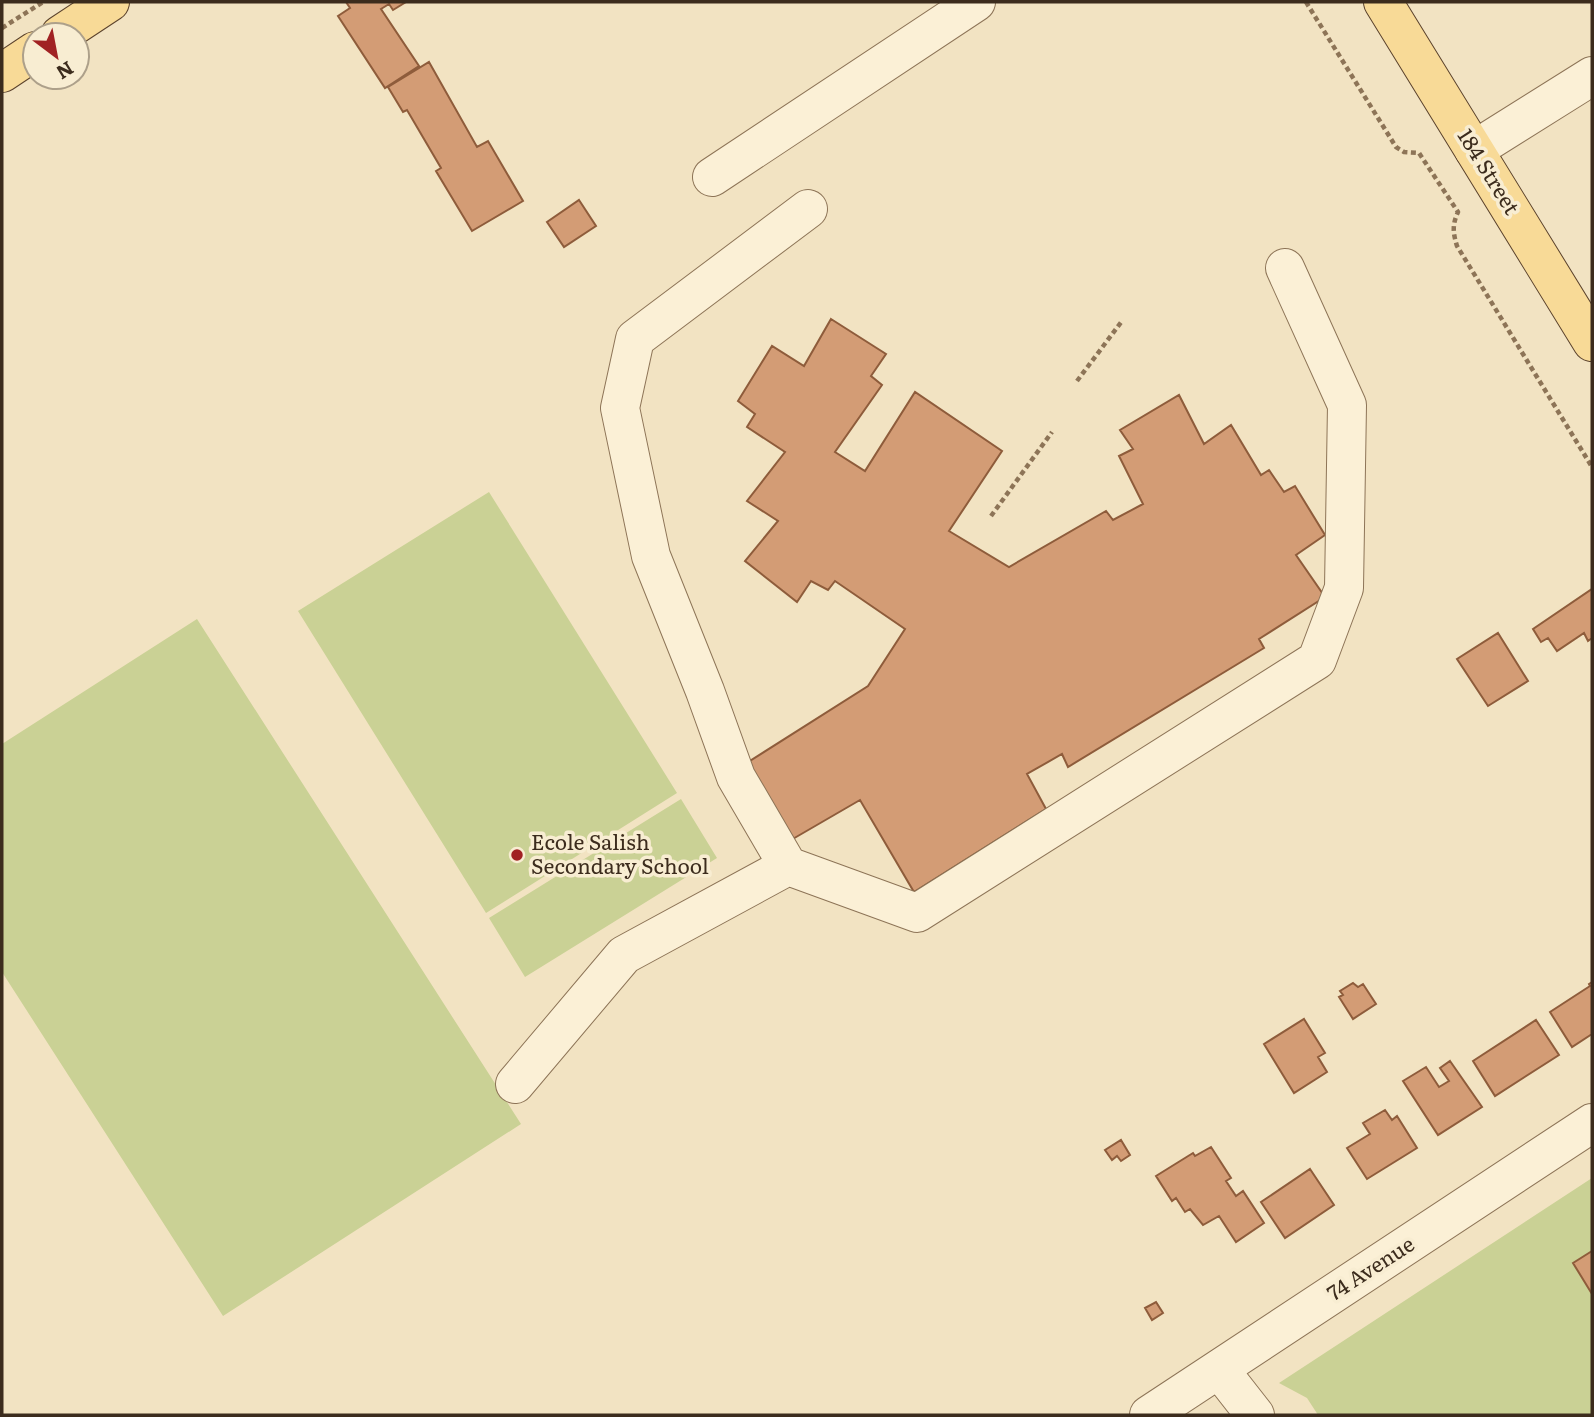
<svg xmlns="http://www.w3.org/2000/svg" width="1594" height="1417" viewBox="0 0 1594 1417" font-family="Literata,serif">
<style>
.green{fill:#cad195}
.building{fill:#d39c75;stroke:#8e5c3b;stroke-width:2}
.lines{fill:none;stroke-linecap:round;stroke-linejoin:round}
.minor-casing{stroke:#8d7457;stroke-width:40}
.major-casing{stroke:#5b422c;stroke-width:40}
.path{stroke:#8d7457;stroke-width:4.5;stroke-dasharray:5 3.5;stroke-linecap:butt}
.minor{stroke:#fbf0d6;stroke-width:38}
.major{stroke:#f8da97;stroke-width:38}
.poi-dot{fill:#a12223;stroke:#f8edd2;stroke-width:2.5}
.labels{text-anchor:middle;stroke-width:7;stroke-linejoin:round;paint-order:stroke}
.street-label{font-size:21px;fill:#3c2c1d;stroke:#f8edd2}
.poi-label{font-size:21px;fill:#3c2c1d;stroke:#f8edd2;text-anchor:start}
</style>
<rect width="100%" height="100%" fill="#f2e3c2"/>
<!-- green -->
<path class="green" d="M489,492L677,793L486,913L298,611Z
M197,619L521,1124L223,1316L2,972V744Z
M681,799L717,858L525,977L489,918Z
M1592,1178V1415H1318L1307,1398L1279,1383Z"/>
<!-- building -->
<path class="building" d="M346,2H406L393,10L389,4L381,9L419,66L385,88L338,16L350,8Z
M429,62L477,147L488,141L523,201L472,231L436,171L441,168L407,110L403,112L388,87Z
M579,200L596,226L564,247L547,222Z
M831,319L886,354L871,376L882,385L835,452L865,471L915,392L1002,451L949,531L1009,567L1106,511L1113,520L1143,504L1119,456L1133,449L1120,430L1179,395L1204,444L1231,425L1261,475L1269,470L1284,492L1295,486L1325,535L1296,555L1325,597L1259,639L1264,648L1068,767L1062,754L1027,774L1046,809L914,892L860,800L791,840L745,764L868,686L905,629L835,581L828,590L811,581L797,602L745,561L778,521L747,501L785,452L747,427L755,414L738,401L772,346L804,366Z
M1592,589V638L1588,641L1584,633L1557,651L1548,638L1541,642L1533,629Z
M1498,633L1528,681L1488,706L1457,659Z
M1592,982V1034L1572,1047L1550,1012L1590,986L1589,984Z
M1353,983L1358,987L1363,984L1376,1004L1353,1019L1339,997L1343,995L1340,991Z
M1304,1019L1325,1053L1318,1057L1327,1072L1294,1093L1264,1044Z
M1536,1020L1559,1055L1495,1096L1473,1061Z
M1450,1061L1482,1107L1438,1135L1403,1081L1426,1067L1439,1087L1449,1081L1440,1068Z
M1385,1110L1392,1120L1397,1116L1417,1148L1367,1179L1347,1148L1370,1134L1363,1123Z
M1121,1140L1130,1155L1121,1161L1117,1156L1112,1160L1105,1150Z
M1211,1147L1231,1178L1226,1181L1236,1196L1243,1191L1264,1223L1236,1242L1219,1216L1203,1225L1190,1209L1185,1212L1176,1198L1172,1201L1156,1176L1193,1153L1195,1156Z
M1310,1169L1334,1205L1285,1238L1261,1202Z
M1592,1251V1294L1573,1263Z
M1156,1302L1163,1313L1152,1320L1145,1308Z"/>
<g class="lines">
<defs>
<path id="minor" d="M1474,150L1592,76
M712,177L976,2
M808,209L635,339L620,408L651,556L705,691L736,777L788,866L917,913L1317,660L1344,588L1347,405L1285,268
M515,1084L624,955L788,866
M1219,1369L1255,1415
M1149,1415L1592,1123"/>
<path id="major" d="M1383,2L1592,342
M60,35L110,2
M2,73L35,51"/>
</defs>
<!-- minor casing -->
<use href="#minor" class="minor-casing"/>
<!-- major casing -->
<use href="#major" class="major-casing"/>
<!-- path -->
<path class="path" d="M1306,2L1396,147L1404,152L1419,153L1458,212C1452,225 1453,233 1457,246L1592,467
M2,28L43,2
M1077,381L1122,321
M991,516L1052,432"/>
<!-- minor -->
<use href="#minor" class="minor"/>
<!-- major -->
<use href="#major" class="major"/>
</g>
<!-- markers -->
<circle class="poi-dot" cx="517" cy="855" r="7"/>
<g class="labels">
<!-- street labels -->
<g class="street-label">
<text transform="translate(1488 172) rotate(58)" y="7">184 Street</text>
<text transform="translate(1371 1269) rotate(-33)" y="7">74 Avenue</text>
</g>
<!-- poi labels -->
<g class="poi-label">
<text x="531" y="850">Ecole Salish<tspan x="531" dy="24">Secondary School</tspan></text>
</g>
</g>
<!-- border -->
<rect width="1594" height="1417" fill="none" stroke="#3c2c1d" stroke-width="7"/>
<!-- north arrow -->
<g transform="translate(56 56) rotate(148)"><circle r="33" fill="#f8edd2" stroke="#ada08a" stroke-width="2"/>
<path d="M0-5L12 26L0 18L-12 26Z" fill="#a12223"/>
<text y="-10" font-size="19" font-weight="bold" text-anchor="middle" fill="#3c2c1d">N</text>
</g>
</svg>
